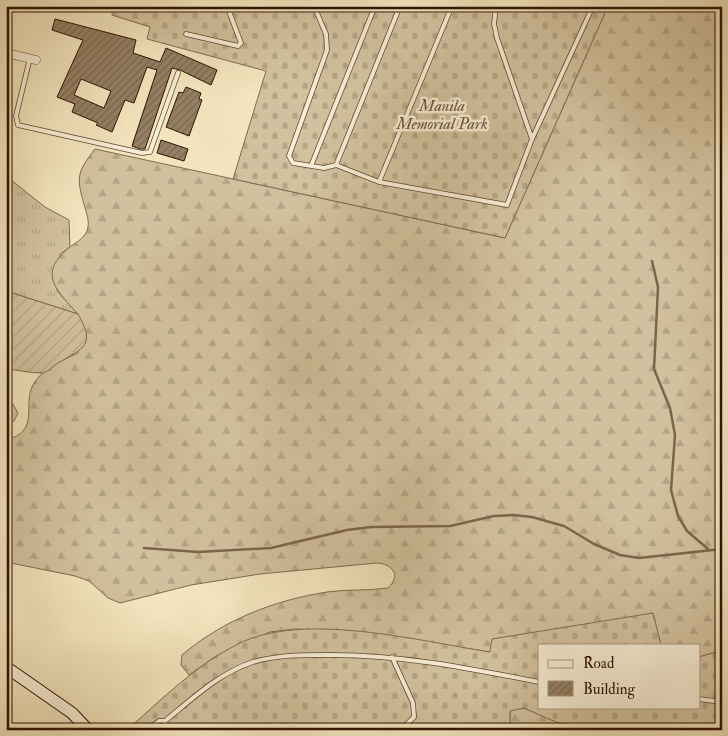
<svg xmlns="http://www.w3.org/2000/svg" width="728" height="736" viewBox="0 0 728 736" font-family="'IM FELL Double Pica',serif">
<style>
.grass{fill:url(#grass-tufts);stroke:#816a50}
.forest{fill:url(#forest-firs);stroke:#816a50}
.cemetery{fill:url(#cemetery-stones);stroke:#816a50}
.garden{fill:url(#garden-furrows);stroke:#816a50}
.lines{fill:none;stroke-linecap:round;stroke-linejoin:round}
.stream{stroke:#7d654d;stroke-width:2.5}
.building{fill:url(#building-hatch);stroke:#301203;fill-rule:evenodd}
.lane-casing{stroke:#614732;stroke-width:5.5}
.street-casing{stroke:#614732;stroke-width:9}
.secondary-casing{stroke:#301203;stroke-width:13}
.lane{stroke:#f7eed5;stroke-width:4}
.street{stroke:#f7eed5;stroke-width:8}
.secondary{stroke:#f7eed5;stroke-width:11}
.labels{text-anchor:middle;stroke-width:5;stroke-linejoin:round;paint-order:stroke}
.park-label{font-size:16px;font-style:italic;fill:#694f39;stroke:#f7eed5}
</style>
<defs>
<pattern id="grass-tufts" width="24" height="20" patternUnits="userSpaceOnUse" patternTransform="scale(1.25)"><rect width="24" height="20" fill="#d2c19e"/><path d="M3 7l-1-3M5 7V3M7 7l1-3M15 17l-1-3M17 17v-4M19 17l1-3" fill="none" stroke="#b5a586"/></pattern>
<pattern id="forest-firs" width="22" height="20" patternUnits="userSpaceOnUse" patternTransform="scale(1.25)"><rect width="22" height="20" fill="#d2c19e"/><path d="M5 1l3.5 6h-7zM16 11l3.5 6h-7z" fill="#b5a586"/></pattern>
<pattern id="cemetery-stones" width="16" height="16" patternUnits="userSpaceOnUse" patternTransform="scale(1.25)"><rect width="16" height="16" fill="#d2c19e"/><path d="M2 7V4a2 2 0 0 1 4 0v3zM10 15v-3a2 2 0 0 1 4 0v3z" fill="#b5a586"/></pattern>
<pattern id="garden-furrows" width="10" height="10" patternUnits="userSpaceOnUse" patternTransform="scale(1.25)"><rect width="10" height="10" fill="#d2c19e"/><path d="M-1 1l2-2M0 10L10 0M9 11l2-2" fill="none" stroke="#b5a586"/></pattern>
<pattern id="building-hatch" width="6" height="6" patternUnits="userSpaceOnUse" patternTransform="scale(1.25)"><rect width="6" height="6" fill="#958064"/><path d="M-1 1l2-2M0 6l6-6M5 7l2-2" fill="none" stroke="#7a6750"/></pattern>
</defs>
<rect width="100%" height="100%" fill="#f3e5be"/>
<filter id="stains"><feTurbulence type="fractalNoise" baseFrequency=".004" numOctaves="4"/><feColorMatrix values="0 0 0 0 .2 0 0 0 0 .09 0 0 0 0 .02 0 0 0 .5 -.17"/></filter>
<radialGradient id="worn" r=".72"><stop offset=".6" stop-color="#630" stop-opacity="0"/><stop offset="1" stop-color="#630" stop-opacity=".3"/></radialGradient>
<!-- grass -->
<path class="grass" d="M6,176L45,207L69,220L70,247L60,254L57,291L78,314L6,291Z
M6,392L18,413L14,421L6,428V416L9,409Z"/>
<!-- forest -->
<path class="forest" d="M608,6H722V651L699,657V645H661L652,613L490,652L350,631L294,629L270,632L216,656L189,675L181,665L182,655C223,620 275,600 327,592C347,589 368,591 388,588C402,575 392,564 377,563L260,574L191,585L120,603L108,598L89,581L75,576L6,562V440C41,431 22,405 33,385C41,369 63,360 78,353V314C53,287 37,271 74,244C80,240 87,235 88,227C89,221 87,214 85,208C77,179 75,174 95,149L505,238Z
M516,708C535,707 559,725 579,730H513L510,725V711Z"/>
<!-- cemetery -->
<path class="cemetery" d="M113,6H608L505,238L233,179L266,71L147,39L150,27L112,15Z
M653,613L661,645H539V707H699V657L722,650V730H579L551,720L524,708L510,711V724L513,730H127C162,699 196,665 238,644C303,611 419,641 490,652L492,639Z"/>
<!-- garden -->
<path class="garden" d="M6,291L78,314C96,345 84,348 58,363C53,366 47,373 41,373C30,373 18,370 6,369Z"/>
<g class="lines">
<!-- stream -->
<path class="stream" d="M652,261L658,287L654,369L670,408L675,435L671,490L678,516L687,531L708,549
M144,548L198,552L271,548L347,530L371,527L450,526L494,516L513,515L532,517L564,526L594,544L620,555L639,558L722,549"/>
</g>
<!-- building -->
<path class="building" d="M55,19L136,40L133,53L160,62L166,48L217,70L211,85L180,70L172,68L145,149H140L132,146L157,70L147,67L134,103L125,100L112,132L96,125L98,123L72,112L75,104L57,97L83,40L52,30ZM81,79L111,91L104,108L74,95Z
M186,87L201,93L199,99L202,100L189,136L166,127L179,92L183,93Z
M161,140L188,149L184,161L157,153Z"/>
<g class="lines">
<defs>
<path id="lane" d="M314,6L326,34L327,50L289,156L293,163L324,168L336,165L400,6
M496,6L494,24L497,38L532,139
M186,34L238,46L241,43L227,6
M30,58L16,116L18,125L142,153L150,152L178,73
M336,165L379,182L507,205L532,139L593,6
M311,166L375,6
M379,182L452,6
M392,657L413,703L414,717L401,730
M699,699L722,702
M165,721L167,730
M147,730L159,721H165C192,699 219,673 253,662C277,655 300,655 325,655C398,654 468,668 539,682"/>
<path id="street" d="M6,53L36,60"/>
<path id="secondary" d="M6,667L72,713L88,730"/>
</defs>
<!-- lane casing -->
<use href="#lane" class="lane-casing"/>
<!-- street casing -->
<use href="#street" class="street-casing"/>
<!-- secondary casing -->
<use href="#secondary" class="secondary-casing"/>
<!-- lane -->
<use href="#lane" class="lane"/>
<!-- street -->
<use href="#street" class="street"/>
<!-- secondary -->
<use href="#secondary" class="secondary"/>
</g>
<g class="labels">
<!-- park labels -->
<g class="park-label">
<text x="442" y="111">Manila<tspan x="442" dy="18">Memorial Park</tspan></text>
</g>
</g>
<!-- margin -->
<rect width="728" height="736" fill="none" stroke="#f3e5be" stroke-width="25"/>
<rect x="8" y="8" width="713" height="721" fill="none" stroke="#301203" stroke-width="2.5"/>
<rect x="12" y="12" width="703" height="711" fill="none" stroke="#301203"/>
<!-- legend -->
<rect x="538" y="644" width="162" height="65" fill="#f7eed5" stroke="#a79681"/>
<rect x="548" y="660" width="25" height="8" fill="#f7eed5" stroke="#a79681"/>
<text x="583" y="668" font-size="15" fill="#301203">Road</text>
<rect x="548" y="681" width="25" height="15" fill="url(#building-hatch)" stroke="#a79681"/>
<text x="583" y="694" font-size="15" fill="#301203">Building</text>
<rect width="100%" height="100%" filter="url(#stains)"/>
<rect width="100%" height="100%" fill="url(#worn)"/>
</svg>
